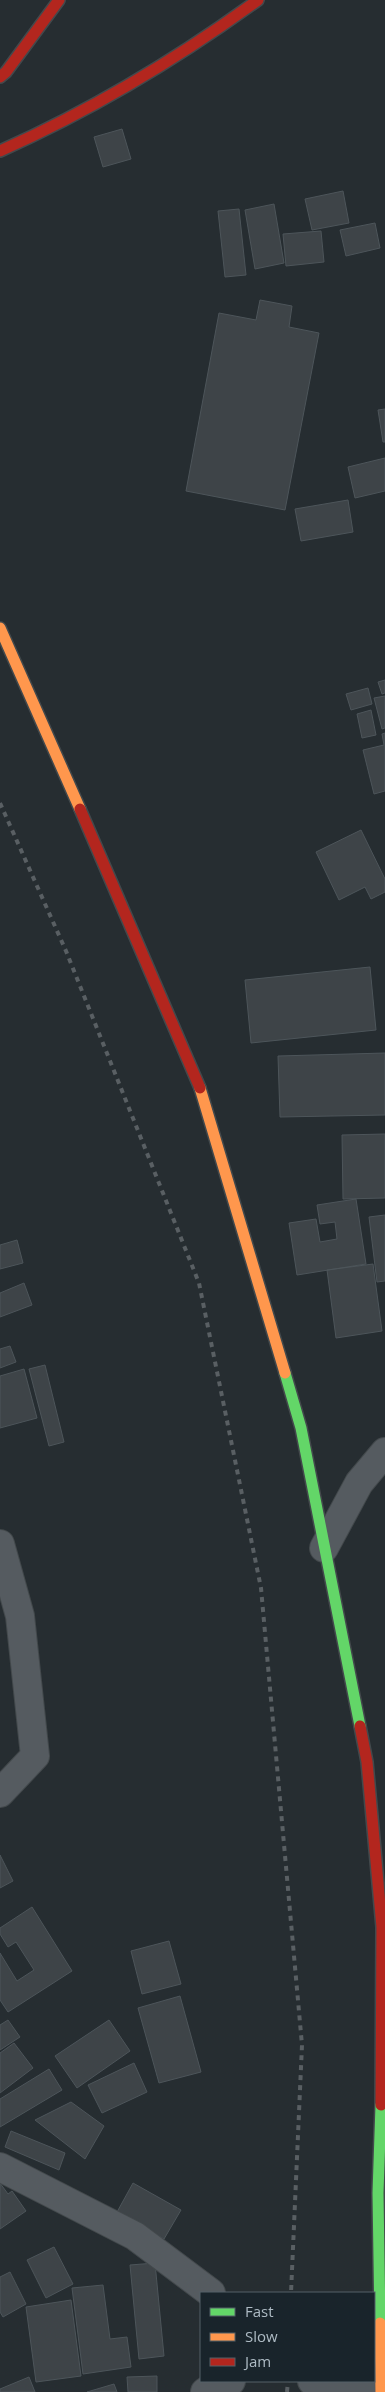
<svg xmlns="http://www.w3.org/2000/svg" width="385" height="2392" viewBox="0 0 385 2392" font-family="'Open Sans',sans-serif">
<style>
.building{fill:#3e4448;stroke:#4d555a}
.lines{fill:none;stroke-linecap:round;stroke-linejoin:round}
.street-casing{stroke:#43494c;stroke-width:30}
.fast-casing{stroke:#43494c;stroke-width:14}
.slow-casing{stroke:#43494c;stroke-width:14}
.jam-casing{stroke:#43494c;stroke-width:14}
.street{stroke:#555b60;stroke-width:28}
.fast{stroke:#63d668;stroke-width:11}
.slow{stroke:#ff974d;stroke-width:11}
.jam{stroke:#b3261e;stroke-width:11}
.rail{stroke:#595f63;stroke-width:4;stroke-dasharray:5 5;stroke-linecap:butt}
</style>
<rect width="100%" height="100%" fill="#262d31"/>
<!-- building -->
<path class="building" d="M122,129L131,159L103,167L94,137Z
M343,191L349,223L312,230L305,199Z
M274,204L284,263L255,269L245,210Z
M239,209L246,275L225,277L218,211Z
M375,223L380,248L346,256L340,230Z
M321,231L324,262L286,266L283,234Z
M260,300L292,306L289,327L319,333L285,510L186,491L219,313L256,320Z
M385,409V442H383L378,410Z
M385,458V491L355,498L348,467Z
M348,500L353,532L301,541L295,509Z
M385,680V693L382,694L378,682Z
M368,688L372,704L351,710L346,694Z
M385,696V728L382,729L374,698Z
M371,710L376,735L362,738L357,714Z
M385,733V791L374,794L363,750L384,745L382,734Z
M361,830L385,879V892L371,899L365,887L339,900L316,852Z
M370,967L376,1030L251,1043L245,980Z
M385,1053V1115L280,1117L278,1056Z
M385,1134V1198L343,1199L342,1135Z
M356,1199L366,1264L297,1275L289,1223L316,1219L320,1242L337,1239L335,1222L320,1224L317,1205Z
M385,1215V1281L377,1282L369,1217Z
M17,1240L23,1263L0,1269V1245Z
M373,1264L382,1331L336,1338L327,1270Z
M24,1283L32,1305L0,1317V1293Z
M10,1346L16,1362L0,1368V1349Z
M45,1365L64,1442L49,1446L29,1369Z
M24,1369L37,1418L0,1428V1376Z
M0,1855L13,1881L0,1888Z
M32,1907L72,1971L8,2012L0,2000V1953L17,1981L34,1970L16,1942L8,1947L0,1934V1928Z
M169,1941L181,1984L142,1994L131,1951Z
M180,1996L201,2072L159,2083L138,2008Z
M8,2020L20,2037L0,2050V2025Z
M109,2020L130,2051L77,2088L55,2056Z
M14,2043L33,2068L0,2093V2053Z
M134,2063L147,2092L102,2113L88,2085Z
M49,2069L62,2090L0,2127V2099Z
M71,2102L104,2126L85,2159L35,2120Z
M11,2131L65,2153L59,2170L5,2147Z
M0,2183L8,2194L12,2191L26,2211L0,2229Z
M133,2183L181,2210L164,2239L117,2212Z
M54,2247L73,2284L46,2298L27,2260Z
M155,2263L164,2356L139,2359L130,2265Z
M10,2272L26,2304L3,2317L0,2312V2277Z
M103,2285L110,2339L127,2337L131,2367L83,2374L72,2288Z
M71,2300L81,2376L36,2382L26,2307Z
M157,2376V2392H128L127,2377Z
M29,2377L35,2392H0V2389Z
M114,2384L117,2392H87Z"/>
<g class="lines">
<defs>
<path id="street" d="M0,1544L20,1616L35,1756L0,1793
M324,1548L359,1483L385,1452
M0,2167L135,2236L211,2293
M312,2381L331,2383L379,2384
M205,2392L214,2386L231,2381"/>
<path id="fast" d="M285,1373L301,1428L360,1726
M380,2323L378,2193L381,2105"/>
<path id="slow" d="M0,628L80,809
M200,1088L285,1373
M380,2323L381,2392"/>
<path id="jam" d="M0,77L6,72L59,0
M0,151C92,110 177,59 258,0
M80,809L200,1088
M360,1726L367,1762L382,1927L381,2105"/>
</defs>
<!-- street casing -->
<use href="#street" class="street-casing"/>
<!-- fast casing -->
<use href="#fast" class="fast-casing"/>
<!-- slow casing -->
<use href="#slow" class="slow-casing"/>
<!-- jam casing -->
<use href="#jam" class="jam-casing"/>
<!-- street -->
<use href="#street" class="street"/>
<!-- fast -->
<use href="#fast" class="fast"/>
<!-- slow -->
<use href="#slow" class="slow"/>
<!-- jam -->
<use href="#jam" class="jam"/>
<!-- rail -->
<path class="rail" d="M0,803L66,951L199,1283L261,1588L302,2045L291,2293
M287,2392L288,2381"/>
</g>
<!-- legend -->
<rect x="200" y="2292" width="175" height="90" fill="#19242b" stroke="#556068"/>
<rect x="210" y="2308" width="25" height="8" fill="#63d668" stroke="#556068"/>
<text x="245" y="2317" font-size="15" fill="#aebbc4">Fast</text>
<rect x="210" y="2333" width="25" height="8" fill="#ff974d" stroke="#556068"/>
<text x="245" y="2342" font-size="15" fill="#aebbc4">Slow</text>
<rect x="210" y="2358" width="25" height="8" fill="#b3261e" stroke="#556068"/>
<text x="245" y="2367" font-size="15" fill="#aebbc4">Jam</text>
</svg>
